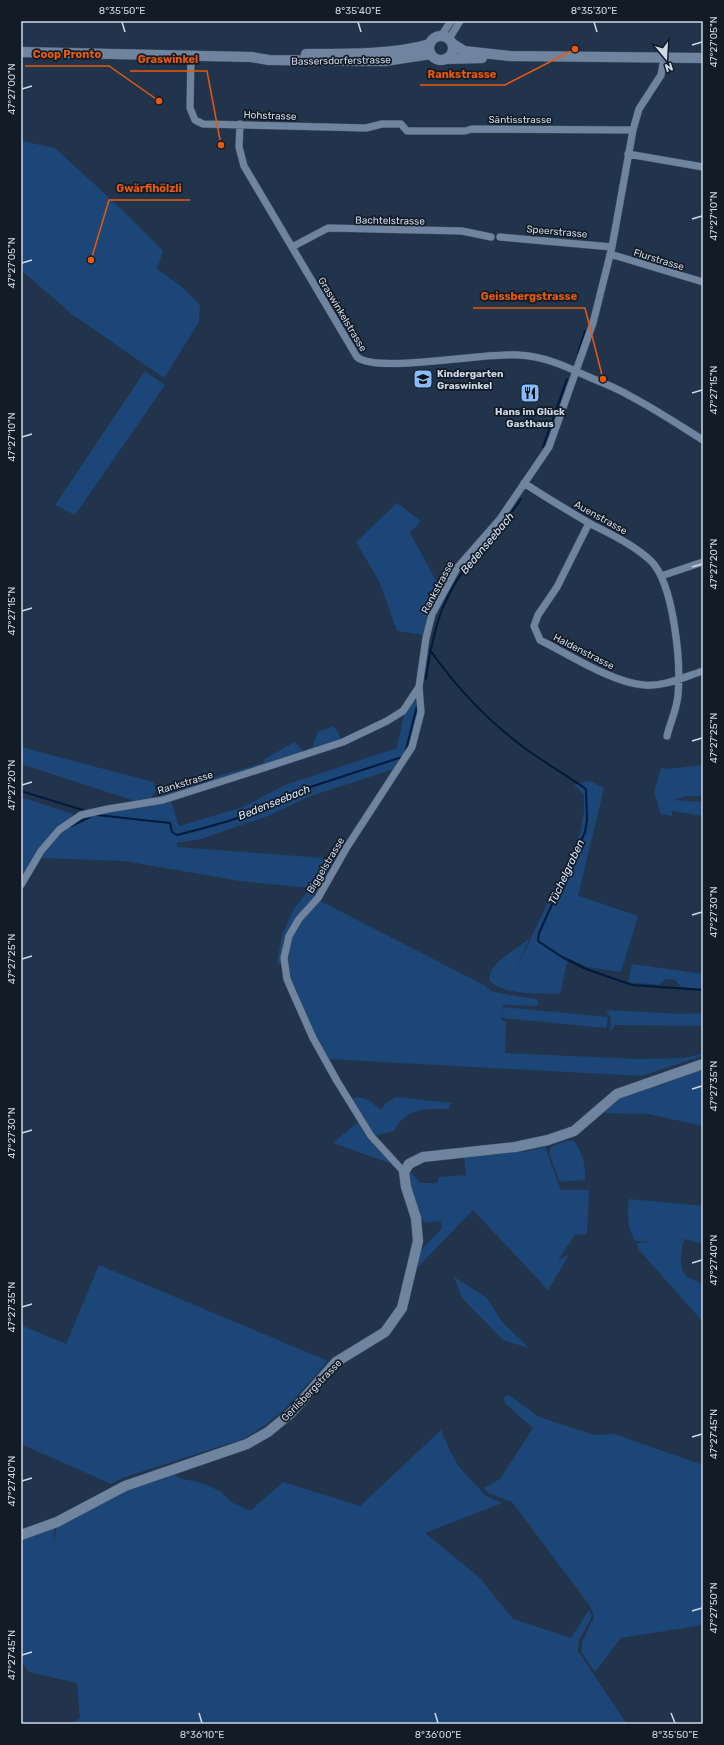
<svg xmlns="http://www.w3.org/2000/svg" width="724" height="1745" viewBox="0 0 724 1745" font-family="Rubik,sans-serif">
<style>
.green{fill:#1b4677}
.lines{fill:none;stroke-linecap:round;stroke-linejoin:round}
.stream{stroke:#001a3c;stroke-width:2}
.street-casing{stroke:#405064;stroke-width:8}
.secondary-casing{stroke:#405064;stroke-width:11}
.street{stroke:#6e849f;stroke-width:7}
.secondary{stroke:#6e849f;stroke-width:10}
.ticks{fill:none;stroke:#cdd9e8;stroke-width:1.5}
.labels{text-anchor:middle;stroke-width:3.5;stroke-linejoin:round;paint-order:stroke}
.street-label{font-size:10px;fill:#cdd9e8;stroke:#131b26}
.poi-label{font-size:10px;font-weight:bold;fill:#cdd9e8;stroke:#131b26;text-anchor:start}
.water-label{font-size:11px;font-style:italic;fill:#d7e6f9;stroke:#131b26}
.leader{fill:none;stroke:#e8590c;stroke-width:1.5}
.callout-dot{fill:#e8590c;stroke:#131b26;stroke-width:1.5}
.callout-label{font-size:11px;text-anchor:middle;font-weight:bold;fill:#e8590c;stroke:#131b26;stroke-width:3.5;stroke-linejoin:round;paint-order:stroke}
.neatline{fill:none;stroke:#cdd9e8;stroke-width:1.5}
.ticks-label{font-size:10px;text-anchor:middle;fill:#cdd9e8}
</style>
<rect width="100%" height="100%" fill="#21344b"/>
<!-- green -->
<path class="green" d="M21,138L26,142L55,148L120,208L163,251L157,269L182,287L200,305L199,322L164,378L73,315L21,270Z
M145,371L165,385L75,515L55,505Z
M397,503L421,521L410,533L439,586L433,599L424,635L397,631L379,581L356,542Z
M418,697C419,724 411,745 397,768L308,797L268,816L201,839L177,843V847L337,859L316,896L297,918L282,962L277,964L282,935L294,909L310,888L240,881L124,861L41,858C48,850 55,839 63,832C90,810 138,807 171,801L179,826L243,807L285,785L397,748L404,715Z
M334,726L342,740L311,751L318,732Z
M295,742L305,753L162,798L158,792L187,785L263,763L266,758Z
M21,747L153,782L156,790L150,800L138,802L21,764Z
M703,765V796H687L673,800L703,802V816L672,811V816L661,814L654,792L661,768L668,769Z
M590,781L604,788L578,896L576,895L638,916L621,972L587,967L568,958L560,994C540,993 503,996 489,980C491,958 517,952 530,937L515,972L580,834L584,812V795L574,784Z
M21,797L73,814V819L57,829L21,881Z
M320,901L484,985L493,992L537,999L538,1006L503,1005L501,1019L506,1022L505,1053L638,1059L685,1058L703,1053V1056L641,1076L328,1059C311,1029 276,969 293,935C299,922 310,912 320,901Z
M632,964L703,974V989L681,987L675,980L666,979L658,985L628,982Z
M503,1007L608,1017L606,1028L502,1018Z
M606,1010L682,1014L703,1013V1026L615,1025L610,1032L611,1019Z
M703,1068V1126L648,1114L601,1113L619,1096Z
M357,1097L369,1100L381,1110L386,1103L396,1097L451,1103L448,1109C424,1109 407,1107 394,1131L379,1135H373L351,1099Z
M358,1122L366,1136L392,1164L333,1143Z
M566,1141H574C582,1153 586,1164 585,1179L583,1180L560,1182L549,1153L551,1147Z
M545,1147L561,1190H589L587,1234L575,1235L558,1260L569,1255L548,1290L473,1210L417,1268L420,1251L442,1228L441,1221L426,1223C411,1212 408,1187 408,1169L420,1183H437L439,1177L466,1175L464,1157L525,1150L524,1152Z
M629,1199L703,1206V1244L684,1239C681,1250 677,1269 688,1277C693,1280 698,1282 703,1284V1322L639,1250L637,1243L652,1242L635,1241C627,1227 627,1216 629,1199Z
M99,1265L328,1361L287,1407L264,1426L243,1439L122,1478L111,1484L21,1444V1325L66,1344Z
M454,1277L487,1298L502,1322L529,1348L503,1340L462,1298Z
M509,1395L539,1417L594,1435L614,1434L703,1465V1625L621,1638L595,1672L582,1653V1643L594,1617L590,1606L512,1502L488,1493L484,1488L500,1479L533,1428L505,1403L504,1397Z
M441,1430L449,1449L459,1467L486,1496L502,1503L425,1533L479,1577L513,1619L571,1638L589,1610L592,1616L579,1640L577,1652L580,1654L627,1724H70L80,1718L77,1683L29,1672L21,1661V1539L54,1526V1543L57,1522L167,1470L181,1479L199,1482L220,1491L233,1503L250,1511L283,1482L360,1506Z"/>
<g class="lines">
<!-- stream -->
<path class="stream" d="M578,353L585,331
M543,447L567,379
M430,650C456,687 486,719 522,746C543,762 565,774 586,789L587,820L585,832L539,933L538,941L562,957L586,969L632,985L703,990
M426,679C434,623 443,593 480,549C494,532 509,518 521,499
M406,750L417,706
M21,791L86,811
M97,815L170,823L172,832L177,835C216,825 255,816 289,794L402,757
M71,826L90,817"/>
<defs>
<path id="street" d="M441,36L451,21
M449,39L460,21
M191,56L190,108L195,120L203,124L366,128L382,124H401L407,131H465L472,129L633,130
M240,124L239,147L244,166L357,357C377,374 487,352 519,355C544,356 567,367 589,377C603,383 617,388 630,396C655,409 679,425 703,440
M628,154L703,167
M500,237L612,247
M292,247L328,228L462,231L491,237
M610,254L703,282
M524,483C545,497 567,510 589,523C610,534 633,544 651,561C674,584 681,663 678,695C677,709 670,723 667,736
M589,523L557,587L538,615L534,626L540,640C568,654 613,683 644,685C664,687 684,677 703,671
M661,576L703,562
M21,885L41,851L59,830L81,815L108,809L163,800L248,773L343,742L387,721L403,711L419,687L426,638L432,614L457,568L500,519L549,447L593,323L612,247L633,130L639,109L661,75L664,58
M404,1172L371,1136L337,1081L313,1038L293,993L287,979L284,958L289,936L299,919L318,898L347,847L412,747L421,712L419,687"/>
<path id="secondary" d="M429 48a12 12 0 1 1 24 0a12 12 0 1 1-24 0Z
M453,44L464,51L510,56L703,58
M21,52L251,57L269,60L361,61H385L431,54
M306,54C347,54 391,55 430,44
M445,59L482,58
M21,1535L57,1522L125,1486L247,1444L268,1432L291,1413L336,1362L385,1332L402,1308L418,1241L416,1218L406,1187L404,1172L409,1164L423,1157L515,1147L548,1140L574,1131L617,1094L703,1064"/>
</defs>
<!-- street casing -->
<use href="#street" class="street-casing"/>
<!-- secondary casing -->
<use href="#secondary" class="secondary-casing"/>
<!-- street -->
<use href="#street" class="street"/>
<!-- secondary -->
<use href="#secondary" class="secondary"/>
</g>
<!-- ticks -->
<path class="ticks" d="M122,22L125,32M358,22L361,32M594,22L597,32M692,45L702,42M22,89L32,86M692,219L702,216M22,263L32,260M692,393L702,390M22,437L32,434M692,567L702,564M22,611L32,608M692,741L702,738M22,785L32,782M692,915L702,912M22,959L32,956M692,1089L702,1086M22,1133L32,1130M692,1263L702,1260M22,1307L32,1304M692,1437L702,1434M22,1481L32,1478M692,1611L702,1608M22,1655L32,1652M199,1713L202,1723M435,1713L438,1723M671,1713L675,1723"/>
<!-- icons -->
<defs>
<symbol id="school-square" viewBox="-11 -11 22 22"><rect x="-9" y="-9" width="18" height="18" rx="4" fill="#87bbfb" stroke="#131b26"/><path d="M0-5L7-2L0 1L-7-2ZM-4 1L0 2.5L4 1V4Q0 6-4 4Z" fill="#111"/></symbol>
<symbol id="restaurant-square" viewBox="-11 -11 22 22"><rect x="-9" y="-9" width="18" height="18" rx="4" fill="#87bbfb" stroke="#131b26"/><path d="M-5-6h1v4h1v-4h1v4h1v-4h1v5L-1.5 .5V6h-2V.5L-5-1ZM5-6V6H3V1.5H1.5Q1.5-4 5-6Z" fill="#111"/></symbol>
</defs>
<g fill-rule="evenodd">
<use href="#school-square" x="412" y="368" width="22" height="22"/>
<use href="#restaurant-square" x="519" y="382" width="22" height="22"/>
</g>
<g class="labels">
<!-- street labels -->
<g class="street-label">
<text transform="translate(341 60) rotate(-1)" y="4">Bassersdorferstrasse</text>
<text transform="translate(270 115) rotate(2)" y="4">Hohstrasse</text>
<text x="520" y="123">Säntisstrasse</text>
<text transform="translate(390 220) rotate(1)" y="4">Bachtelstrasse</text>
<text transform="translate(557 231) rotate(5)" y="4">Speerstrasse</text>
<text transform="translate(659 259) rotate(17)" y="4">Flurstrasse</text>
<text transform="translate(343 314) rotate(59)" y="4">Graswinkelstrasse</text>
<text transform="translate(601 517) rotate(29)" y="4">Auenstrasse</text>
<text transform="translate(437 587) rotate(-62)" y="4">Rankstrasse</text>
<text transform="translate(584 651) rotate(27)" y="4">Haldenstrasse</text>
<text transform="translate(185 782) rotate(-17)" y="4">Rankstrasse</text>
<text transform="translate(325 865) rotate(-59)" y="4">Biggelstrasse</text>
<text transform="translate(311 1390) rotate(-46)" y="4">Gerlisbergstrasse</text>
</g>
<!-- poi labels -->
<g class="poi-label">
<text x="437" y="377">Kindergarten<tspan x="437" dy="12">Graswinkel</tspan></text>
<text x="530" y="415" text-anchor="middle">Hans im Glück<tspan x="530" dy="12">Gasthaus</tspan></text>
</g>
<!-- water labels -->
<g class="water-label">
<text transform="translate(487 543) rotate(-50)" y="4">Bedenseebach</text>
<text transform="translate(274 802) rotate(-22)" y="4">Bedenseebach</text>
<text transform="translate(566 872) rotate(-65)" y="4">Tüchelgraben</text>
</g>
</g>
<!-- callouts -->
<path class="leader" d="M159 101L109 66H25M221 145L207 71H130M575 49L505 85H420M91 260L109 200H190M603 379L585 308H473"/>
<g class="callout-dot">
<circle cx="159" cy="101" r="4"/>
<circle cx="221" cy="145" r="4"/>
<circle cx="575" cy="49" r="4"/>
<circle cx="91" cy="260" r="4"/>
<circle cx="603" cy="379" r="4"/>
</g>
<g class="callout-label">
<text x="67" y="58">Coop Pronto</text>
<text x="168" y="63">Graswinkel</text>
<text x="462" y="78">Rankstrasse</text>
<text x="149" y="192">Gwärfihölzli</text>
<text x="529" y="300">Geissbergstrasse</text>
</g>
<!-- border -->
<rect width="724" height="1745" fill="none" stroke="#131b26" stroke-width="44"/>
<!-- north arrow -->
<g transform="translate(666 58) rotate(162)" stroke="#131b26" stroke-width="3" paint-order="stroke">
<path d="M0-3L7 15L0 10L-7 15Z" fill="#cdd9e8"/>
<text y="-6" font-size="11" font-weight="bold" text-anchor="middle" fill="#cdd9e8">N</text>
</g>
<rect x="22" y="22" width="680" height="1701" class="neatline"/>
<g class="ticks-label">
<text x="122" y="14">8°35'50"E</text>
<text x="358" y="14">8°35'40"E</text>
<text x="594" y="14">8°35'30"E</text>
<text transform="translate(713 42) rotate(-90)" y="4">47°27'05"N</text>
<text transform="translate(11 89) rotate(-90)" y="4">47°27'00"N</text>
<text transform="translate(713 216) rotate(-90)" y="4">47°27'10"N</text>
<text transform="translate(11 263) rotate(-90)" y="4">47°27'05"N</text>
<text transform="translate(713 390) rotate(-90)" y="4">47°27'15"N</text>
<text transform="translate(11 437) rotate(-90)" y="4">47°27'10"N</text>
<text transform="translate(713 564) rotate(-90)" y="4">47°27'20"N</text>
<text transform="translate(11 611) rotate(-90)" y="4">47°27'15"N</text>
<text transform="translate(713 738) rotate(-90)" y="4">47°27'25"N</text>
<text transform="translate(11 785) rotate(-90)" y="4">47°27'20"N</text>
<text transform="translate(713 912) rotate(-90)" y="4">47°27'30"N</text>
<text transform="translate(11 959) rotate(-90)" y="4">47°27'25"N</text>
<text transform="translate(713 1086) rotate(-90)" y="4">47°27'35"N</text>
<text transform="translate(11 1133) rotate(-90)" y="4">47°27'30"N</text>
<text transform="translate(713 1260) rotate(-90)" y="4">47°27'40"N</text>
<text transform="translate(11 1307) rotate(-90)" y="4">47°27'35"N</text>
<text transform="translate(713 1434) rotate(-90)" y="4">47°27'45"N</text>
<text transform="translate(11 1481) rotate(-90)" y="4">47°27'40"N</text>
<text transform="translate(713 1608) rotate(-90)" y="4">47°27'50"N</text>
<text transform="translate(11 1655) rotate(-90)" y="4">47°27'45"N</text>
<text x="202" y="1738">8°36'10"E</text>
<text x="438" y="1738">8°36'00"E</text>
<text x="675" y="1738">8°35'50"E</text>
</g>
</svg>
